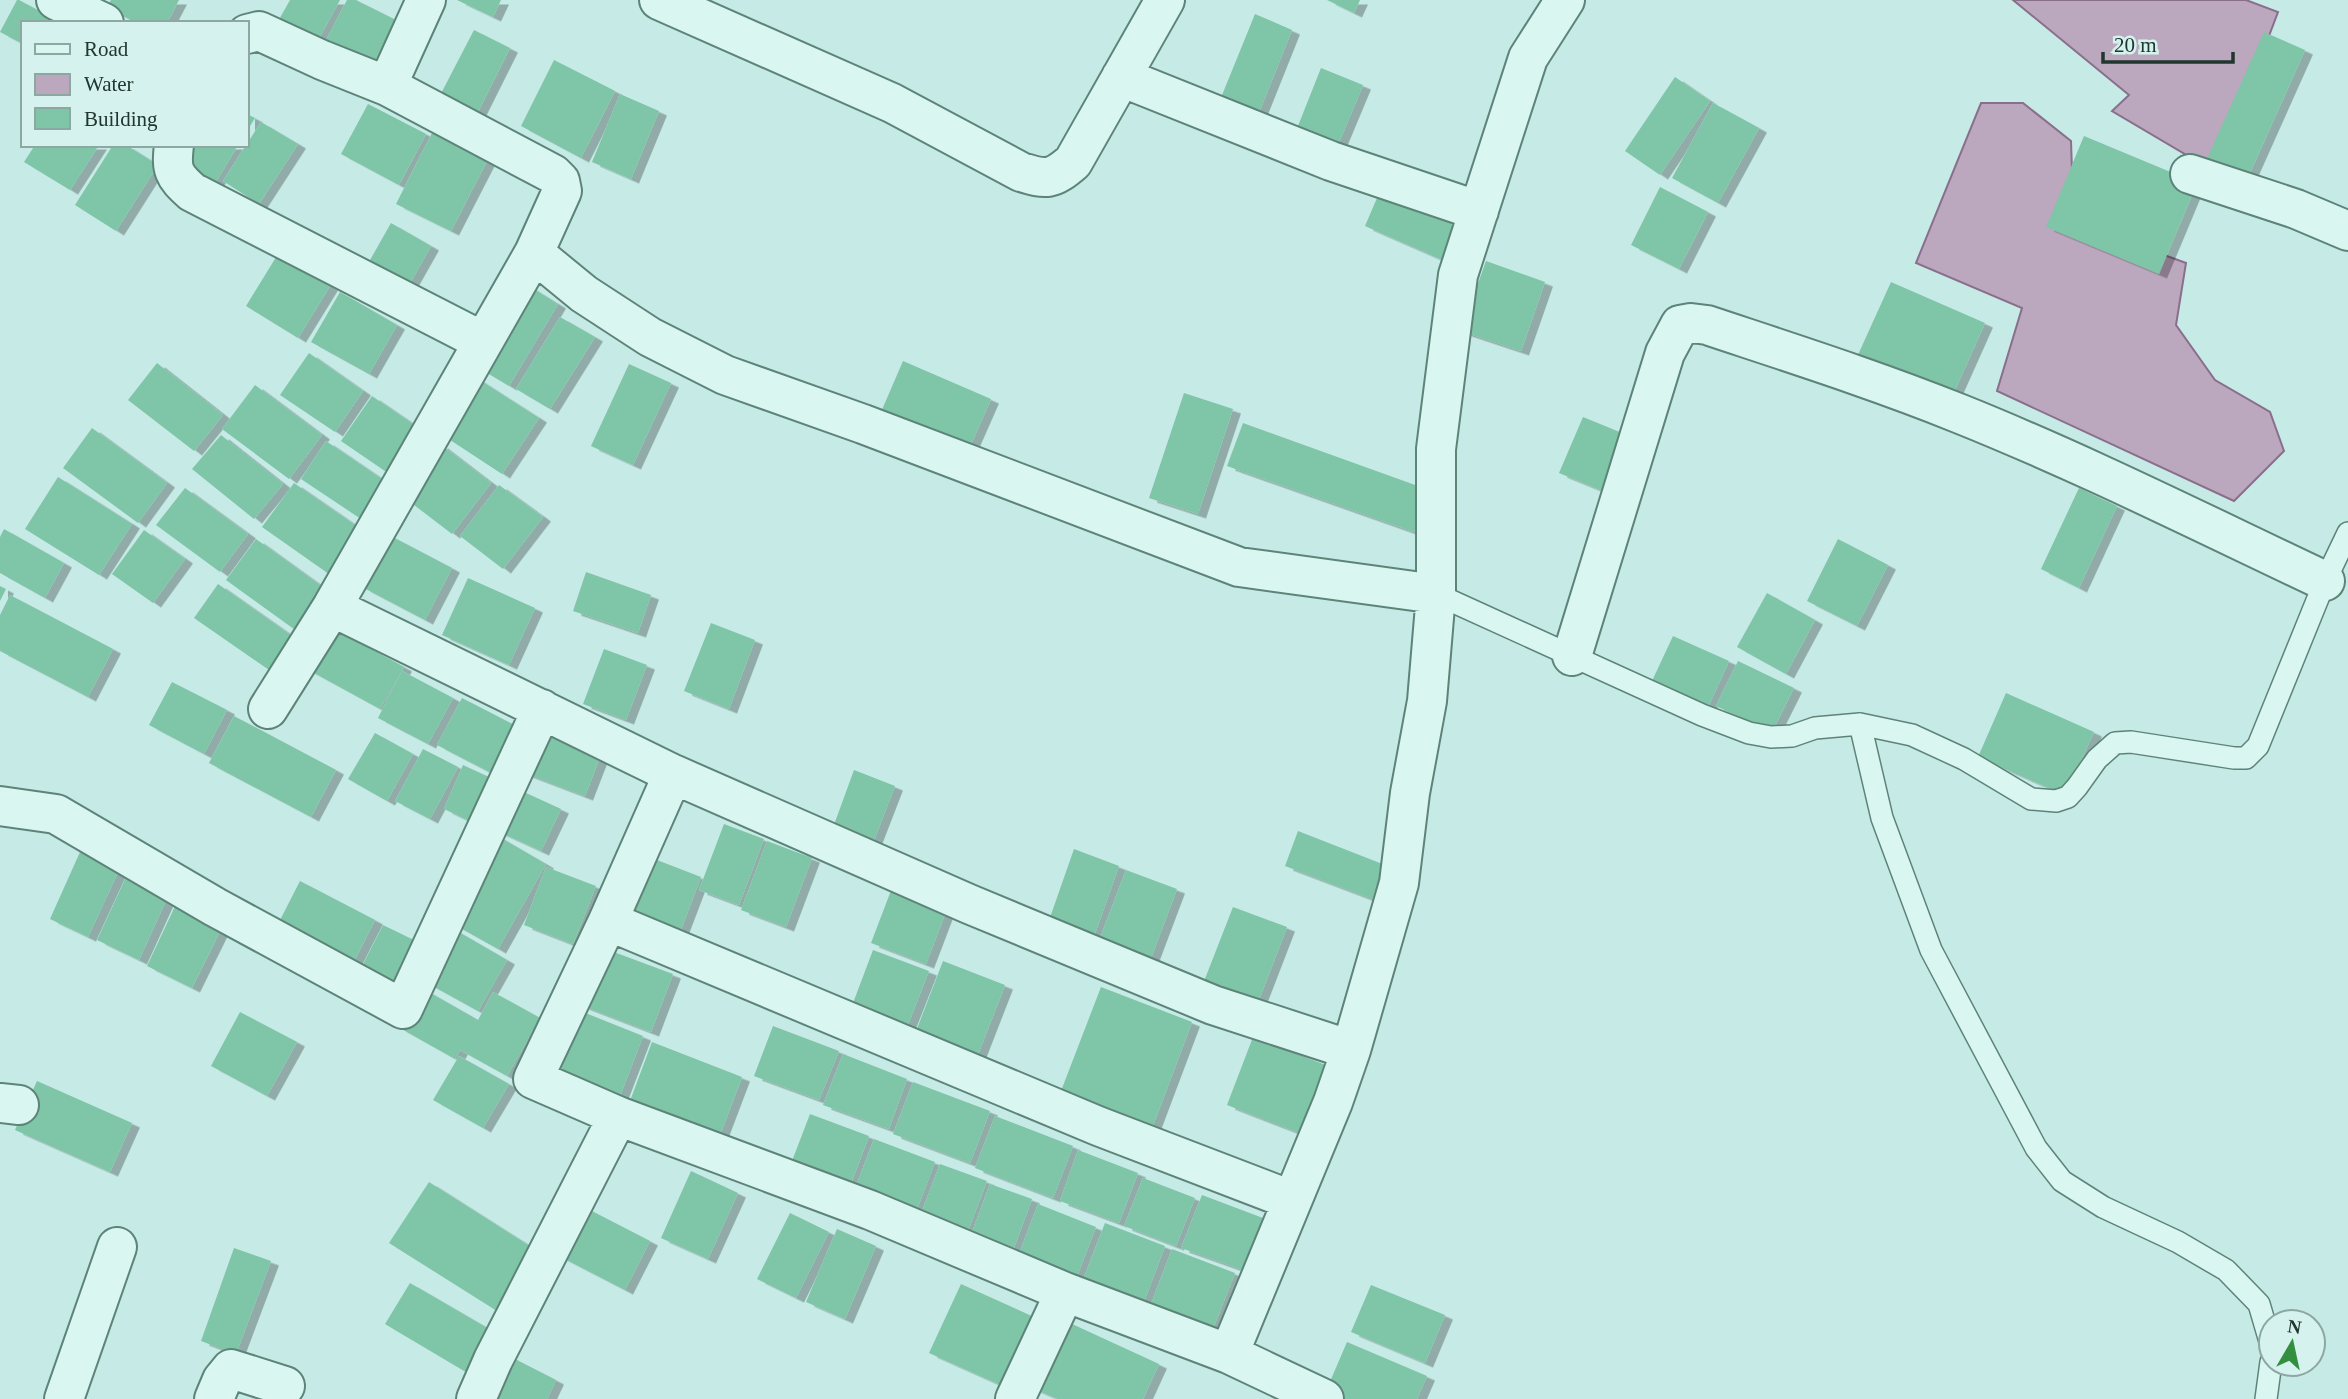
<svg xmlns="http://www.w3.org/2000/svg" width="2348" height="1399" viewBox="0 0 2348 1399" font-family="Georgia,serif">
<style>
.water{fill:#bba7be;stroke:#896f8c;stroke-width:2}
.building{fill:#7fc5a7;filter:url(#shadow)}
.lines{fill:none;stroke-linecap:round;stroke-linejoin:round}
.lane-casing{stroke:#5d8478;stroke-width:24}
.street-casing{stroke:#5d8478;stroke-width:42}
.lane{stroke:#d9f6f1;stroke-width:21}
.street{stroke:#d9f6f1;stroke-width:38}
</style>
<defs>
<filter id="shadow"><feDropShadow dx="8" dy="4.5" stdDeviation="0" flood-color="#0004"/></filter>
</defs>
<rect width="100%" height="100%" fill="#c6eae5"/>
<!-- water -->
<path class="water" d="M2013,0H2246L2278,12L2217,173L2112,111L2129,95Z
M1981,103H2023L2071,141L2072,171L2058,216L2186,263L2176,325L2215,380L2270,412L2284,451L2234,501L1997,391L2022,308L1916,263Z"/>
<!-- building -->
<path class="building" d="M17,0H19L62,23H23V44L0,32Z
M111,0H179L167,23H136L107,7Z
M290,0H340L311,53L272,32Z
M347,0H356L396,20L368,74L321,50Z
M457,0H501L493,17Z
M1327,0H1360L1354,13Z
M1255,14L1292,30L1256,120L1218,105Z
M474,30L510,48L471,126L434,107Z
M2264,32L2305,50L2245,184L2204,165Z
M554,60L615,91L581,158L521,126Z
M1321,68L1363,85L1335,152L1294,136Z
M1675,77L1710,101L1660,175L1625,151Z
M620,94L659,111L631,179L592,162Z
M1713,103L1759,128L1718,203L1672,178Z
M368,104L426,134L399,185L341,154Z
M247,114L255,118L247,131Z
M261,122L298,144L259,204L223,181Z
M433,131L488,159L451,231L396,204Z
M2084,136L2197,183L2159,274L2046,227Z
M35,145H99L70,190L24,162Z
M113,145H126L158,165L116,231L75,205Z
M191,145H238L214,185L179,164Z
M1660,187L1708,212L1679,269L1631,245Z
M1380,191L1461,226L1445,261L1365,226Z
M391,223L431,246L401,299L361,276Z
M278,254L330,286L298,338L246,306Z
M1486,261L1545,282L1521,351L1461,331Z
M1891,282L1985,323L1951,399L1857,357Z
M524,283L558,304L509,386L474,365Z
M340,292L397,325L369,374L311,342Z
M560,317L595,337L550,409L516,389Z
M309,353L363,391L335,432L280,395Z
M903,361L991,399L965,458L878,419Z
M157,363L223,415L194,451L128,400Z
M629,364L671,383L633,465L591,446Z
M475,377L539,418L502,474L438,432Z
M255,385L322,435L289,479L222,429Z
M1184,393L1233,409L1198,514L1149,498Z
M372,396L429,435L398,480L341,441Z
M1583,417L1627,435L1603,491L1559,473Z
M1243,423L1429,490L1414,532L1227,466Z
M92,428L167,483L138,523L63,468Z
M221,435L283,484L254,519L192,469Z
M326,441L395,488L370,525L301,479Z
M440,444L491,483L452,534L401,495Z
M58,477L132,524L99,575L25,529Z
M294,483L368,534L336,579L262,527Z
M499,485L543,517L503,569L460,536Z
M185,488L248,534L220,572L156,525Z
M2079,488L2117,506L2079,588L2041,569Z
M4,529L64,563L45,598L0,573V537Z
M144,530L185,559L153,603L112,574Z
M389,535L452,568L425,620L362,587Z
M256,539L328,591L298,632L226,580Z
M1838,539L1888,565L1857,626L1807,601Z
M586,572L651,595L638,633L573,611Z
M468,578L535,608L509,665L442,635Z
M218,584L292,636L269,670L194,618Z
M0,586L6,589L0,601Z
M1767,593L1815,620L1786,674L1737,647Z
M10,595L113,649L88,697L0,651V615Z
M711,623L755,640L729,709L684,691Z
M329,626L404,667L380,709L305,668Z
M1673,636L1729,661L1708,707L1652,681Z
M604,649L647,665L626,720L583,704Z
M1738,661L1794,688L1772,732L1716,706Z
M402,671L453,698L428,744L378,718Z
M172,682L227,710L204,754L149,725Z
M2006,693L2094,732L2065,795L1978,757Z
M462,698L522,729L497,776L437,745Z
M234,716L336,770L311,817L209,763Z
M541,722L604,747L585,796L522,772Z
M375,733L413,754L387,801L348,779Z
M423,749L458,767L430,819L395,801Z
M463,765L502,783L482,827L444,809Z
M854,770L895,786L871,848L831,833Z
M513,787L561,809L541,851L493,829Z
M724,824L764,839L739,905L699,890Z
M1298,831L1385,865L1372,899L1285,866Z
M496,835L546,864L498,949L448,921Z
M767,841L812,858L786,927L741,910Z
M1074,849L1119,866L1091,945L1046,929Z
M80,852L119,870L88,937L50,919Z
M644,855L701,877L677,940L620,918Z
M546,867L596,886L573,944L524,925Z
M1126,870L1177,889L1148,966L1097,946Z
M126,877L168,896L139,960L97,940Z
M895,880L950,901L926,964L871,943Z
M300,881L375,920L351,967L276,928Z
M177,902L223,925L192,988L147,966Z
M1233,907L1287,927L1255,1010L1201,989Z
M383,925L424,945L398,998L356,978Z
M450,927L507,960L478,1011L420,979Z
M603,948L673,974L651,1032L581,1005Z
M873,950L929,971L905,1032L850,1011Z
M943,961L1005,985L977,1057L915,1034Z
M420,987L478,1020L493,992L540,1018L507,1076L460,1050L455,1059L398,1027Z
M1101,987L1192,1022L1148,1139L1056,1104Z
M573,1008L643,1036L617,1104L547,1077Z
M240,1012L297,1042L267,1096L211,1066Z
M773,1026L839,1051L819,1100L754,1076Z
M1253,1037L1328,1066L1302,1134L1227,1105Z
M652,1042L742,1077L720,1135L630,1101Z
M843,1054L907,1079L889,1129L823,1105Z
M459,1056L509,1084L483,1128L433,1100Z
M37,1081L132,1123L110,1172L15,1130Z
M913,1082L990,1111L970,1163L893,1134Z
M810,1114L869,1136L846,1197L787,1174Z
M995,1116L1073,1146L1053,1198L975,1168Z
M874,1139L935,1162L911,1225L850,1202Z
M1078,1150L1138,1173L1119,1223L1060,1201Z
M940,1164L987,1181L963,1244L916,1227Z
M691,1171L738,1193L708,1259L661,1238Z
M1143,1178L1195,1198L1176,1246L1124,1226Z
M429,1182L544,1255L505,1316L389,1243Z
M990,1184L1032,1199L1011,1256L969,1240Z
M1202,1195L1263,1218L1243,1270L1181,1248Z
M1038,1204L1096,1227L1074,1284L1016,1262Z
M584,1207L650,1241L625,1290L559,1256Z
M790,1213L829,1232L796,1298L757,1279Z
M1105,1223L1165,1246L1142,1307L1081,1285Z
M837,1229L876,1246L845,1319L806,1302Z
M234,1248L271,1261L236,1354L201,1341Z
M1172,1249L1235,1273L1210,1336L1148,1312Z
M410,1283L496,1333L471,1375L385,1324Z
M961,1284L1036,1318L1005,1387L929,1353Z
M1371,1285L1445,1315L1425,1363L1351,1332Z
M1059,1318L1159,1364L1143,1399H1058L1028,1386Z
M1347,1342L1427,1376L1417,1399H1344L1326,1391Z
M509,1356L556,1380L547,1399H487Z"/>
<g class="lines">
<defs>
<path id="lane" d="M1436,594L1702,715L1749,733L1771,737L1792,736L1815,728L1860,724L1912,735L1964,759L2031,799L2056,801L2068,797L2077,787L2097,759L2115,743L2131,742L2234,758H2246L2258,746L2325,581L2348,533
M1860,724L1882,818L1931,950L2036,1148L2062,1181L2103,1207L2178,1242L2226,1270L2259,1304L2271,1345
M2266,1399L2271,1362"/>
<path id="street" d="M56,0L104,23
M659,0L892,103L1021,172C1047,180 1052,180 1073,162L1165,0
M247,34L259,31L322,60L387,86L553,174L560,181L562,191L534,253L584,294L650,337L725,375L863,424L1239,567L1436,594L1427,701L1410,793L1399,883L1351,1050L1333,1102L1229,1354L1324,1399
M1121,77L1331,161L1479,211
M387,86L426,0
M174,145C171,170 173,175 192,192L482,341
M2190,174L2296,209L2348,231
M1436,594V449L1458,275L1528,58L1565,0
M332,607L673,774
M1572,656L1665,353L1680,325L1691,323L1707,325C1791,353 1876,380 1958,413C2083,463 2204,524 2325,581
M268,709L332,607L534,253
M0,806L56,814L215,907L403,1009L542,709
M608,921L1098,1126L1291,1200
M0,1103L19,1105
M618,1116L533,1079L608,921L673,774L969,904L1213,1005L1351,1050
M64,1399L117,1247
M214,1399L222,1380L231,1369L285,1386
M476,1399L493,1360L618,1116L870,1210L1065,1292L1229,1354
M1015,1399L1065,1292"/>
</defs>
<!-- lane casing -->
<use href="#lane" class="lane-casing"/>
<!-- street casing -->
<use href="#street" class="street-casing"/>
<!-- lane -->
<use href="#lane" class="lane"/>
<!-- street -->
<use href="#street" class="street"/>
</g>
<!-- legend -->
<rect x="21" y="21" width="228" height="126" fill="#d5f2ee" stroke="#8da7a1" stroke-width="2"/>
<rect x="35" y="44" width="35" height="10" fill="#d9f6f1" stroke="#8da7a1" stroke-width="2"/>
<text x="84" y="56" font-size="21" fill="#20362e">Road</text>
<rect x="35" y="74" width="35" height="21" fill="#bba7be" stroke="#8da7a1" stroke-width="2"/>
<text x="84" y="91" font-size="21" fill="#20362e">Water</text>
<rect x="35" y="108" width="35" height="21" fill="#7fc5a7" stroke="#8da7a1" stroke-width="2"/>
<text x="84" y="126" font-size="21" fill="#20362e">Building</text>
<!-- north arrow -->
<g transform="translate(2292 1343) rotate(9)"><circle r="33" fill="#d5f2ee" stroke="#8da7a1" stroke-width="2"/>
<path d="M0-5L12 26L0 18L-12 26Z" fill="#338e40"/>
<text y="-10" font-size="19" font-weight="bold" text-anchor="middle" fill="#20362e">N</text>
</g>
<!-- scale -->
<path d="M2103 52v10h130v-10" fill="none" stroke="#20362e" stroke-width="3.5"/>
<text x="2114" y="52" font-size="21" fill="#20362e" stroke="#d5f2ee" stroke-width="5" paint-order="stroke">20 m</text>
</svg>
